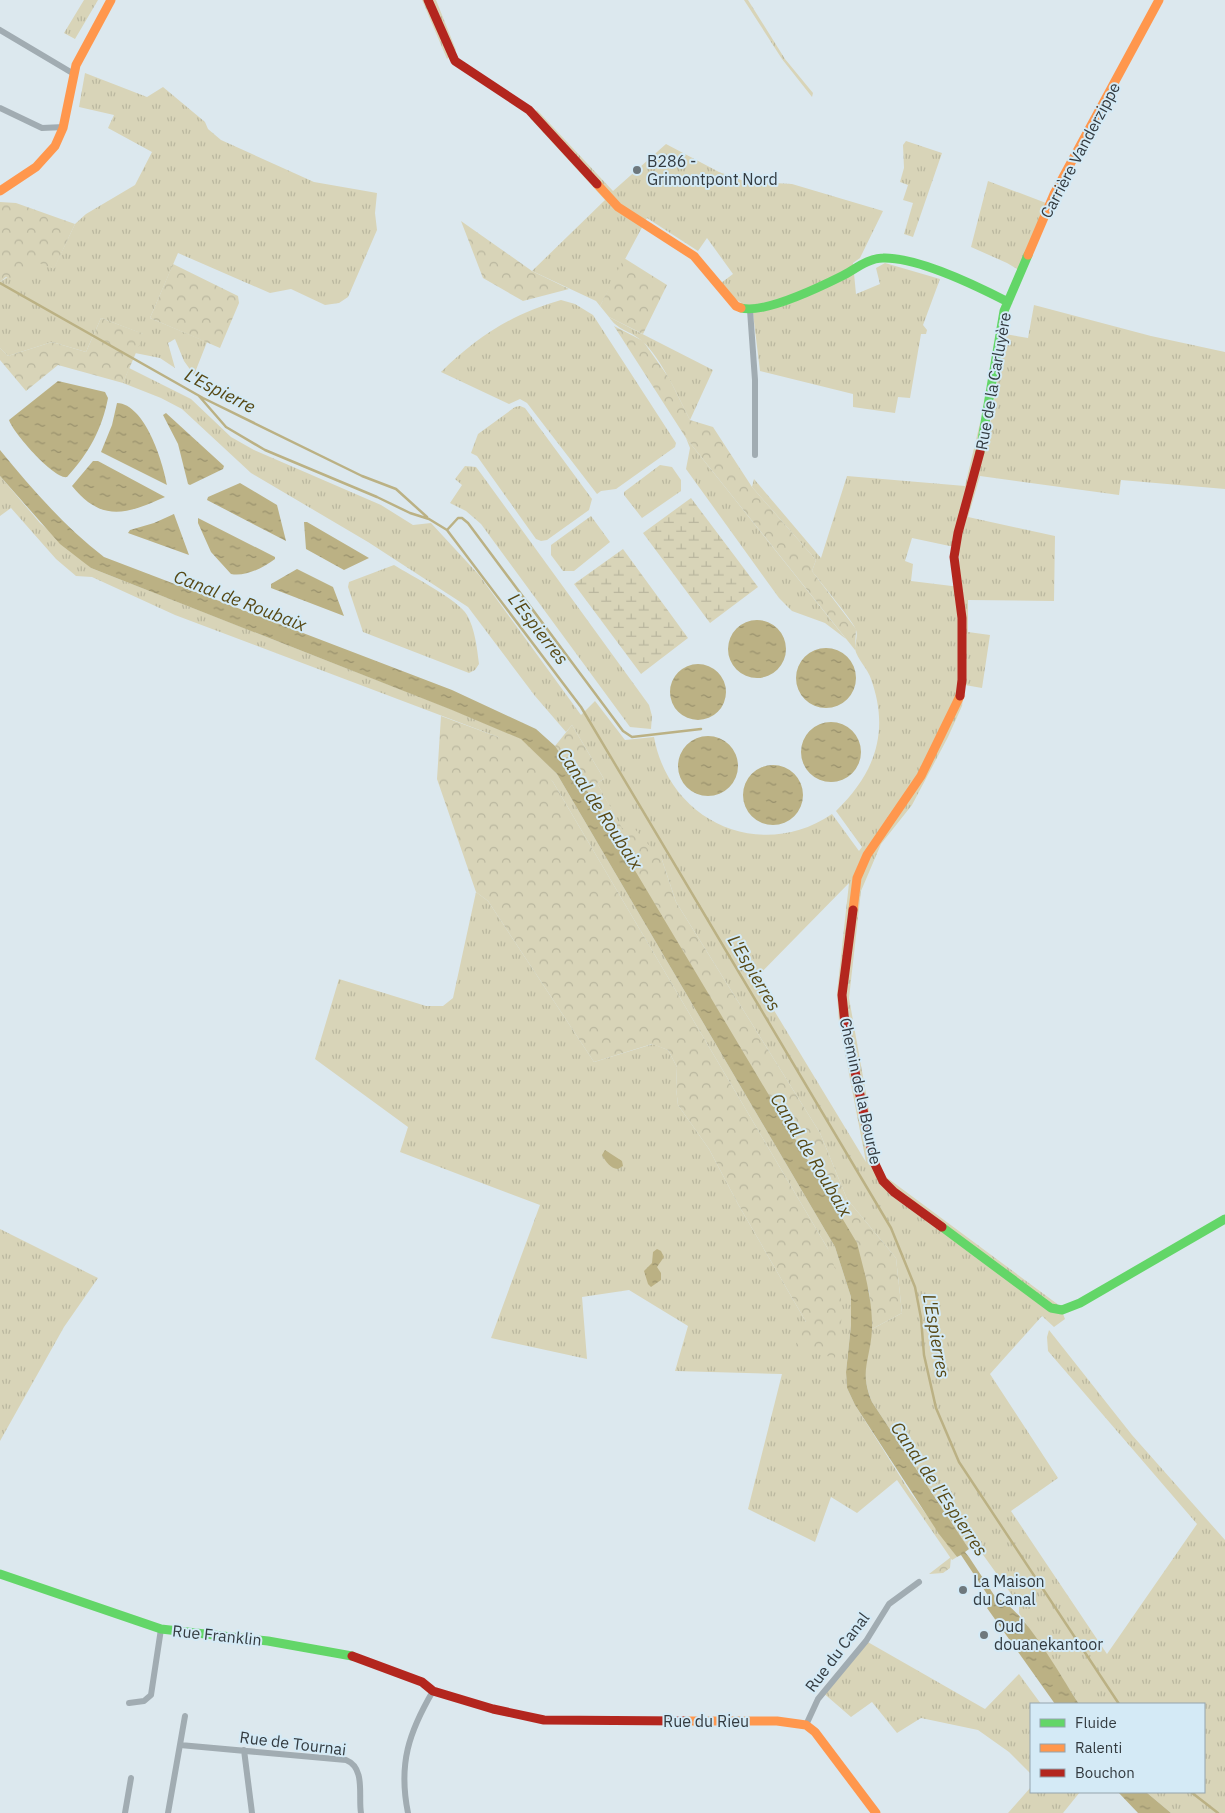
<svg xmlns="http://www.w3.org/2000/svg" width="1225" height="1813" viewBox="0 0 1225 1813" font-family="'IBM Plex Sans',sans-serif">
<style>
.grass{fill:url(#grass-tufts);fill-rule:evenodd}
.forest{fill:url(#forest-crowns)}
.wetland{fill:url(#wetland-marsh)}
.water{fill:url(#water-ripples)}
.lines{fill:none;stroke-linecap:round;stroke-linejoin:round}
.stream{stroke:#bbb184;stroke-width:2.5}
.street{stroke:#a1acb2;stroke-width:6}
.fast{stroke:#63d668;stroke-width:9}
.slow{stroke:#ff974d;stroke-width:9}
.jam{stroke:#b3261e;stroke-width:9}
.poi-dot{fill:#6e787d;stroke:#d4eaf6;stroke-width:2}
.labels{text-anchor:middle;stroke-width:4;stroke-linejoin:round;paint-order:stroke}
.street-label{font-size:16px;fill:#333b40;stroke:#d4eaf6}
.poi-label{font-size:16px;fill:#333b40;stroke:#d4eaf6;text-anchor:start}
.water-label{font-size:18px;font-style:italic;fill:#574814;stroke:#d4eaf6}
</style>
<defs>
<pattern id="grass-tufts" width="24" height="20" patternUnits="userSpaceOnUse" patternTransform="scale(1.25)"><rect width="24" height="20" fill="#d8d4b8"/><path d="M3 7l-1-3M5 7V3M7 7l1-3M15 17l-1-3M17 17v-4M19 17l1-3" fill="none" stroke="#bab79f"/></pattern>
<pattern id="forest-crowns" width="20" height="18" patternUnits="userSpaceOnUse" patternTransform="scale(1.25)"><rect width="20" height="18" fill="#d8d4b8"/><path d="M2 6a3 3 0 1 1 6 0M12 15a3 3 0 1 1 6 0" fill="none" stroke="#bab79f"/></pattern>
<pattern id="wetland-marsh" width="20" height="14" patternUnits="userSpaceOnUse" patternTransform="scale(1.25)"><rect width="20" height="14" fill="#d8d4b8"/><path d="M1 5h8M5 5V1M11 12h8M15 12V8" fill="none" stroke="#bab79f"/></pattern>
<pattern id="water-ripples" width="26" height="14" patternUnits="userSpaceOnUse" patternTransform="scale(1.25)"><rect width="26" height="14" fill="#bbb184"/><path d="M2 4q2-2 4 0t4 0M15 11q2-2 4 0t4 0" fill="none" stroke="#99916d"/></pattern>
</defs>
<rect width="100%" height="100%" fill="#dce8ee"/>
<!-- grass -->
<path class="grass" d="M84,0H98L75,39L64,33Z
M422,0H436L456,50L447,59Z
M744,0H748L785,59L813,93L812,97L782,59Z
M85,73L147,97L163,87L205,122L208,129L221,140L314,182L377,193L375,213L377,230L348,297L339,303L325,305L291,289L270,293L178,253L150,318L207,342L194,375L184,361L175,339L168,343L175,368L160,358L135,353L143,334L101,318L86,352L52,342L8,356L0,348V282L34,260L54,268L75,224L86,214L135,185L152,152L108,128L114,115L79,107Z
M537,110L613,191L666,144L719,172L744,181L792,184L883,211L860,258L853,263L856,294L880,284L876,268L885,263L940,279L923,325L927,330L926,334H921L910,398L898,397L895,413L853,407V394L760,371L752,305L746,306L734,298L721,283L733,274L707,238L698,251L647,218L600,306L596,301L532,271L605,200L530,118Z
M906,141L942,153L913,237L904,234L913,203L903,200L908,185L900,182L904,168L903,145Z
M988,181L1046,203L1024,273L1007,263L971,247Z
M561,300L575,304L593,315L676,443L675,447L616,489L601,491L597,494L527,403L520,399L509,404L441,372C478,336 512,314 561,300Z
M1034,305L1151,336L1225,352V489L1121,480L1119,495L980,476L968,517L1055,536L1054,601L968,600V632L990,635L982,688L965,685L962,706L948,737L912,805L881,844L861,891L849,998L873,1133L880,1165L886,1177L1060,1306L1065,1319L1054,1327L1042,1316L990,1374L1058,1478L1011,1511L1107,1654L1197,1524L1048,1351L1047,1337L1049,1330L1132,1435L1225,1540V1813H1171L1146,1792H1204V1704H1079L1019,1613V1605L976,1545L969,1549L872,1402C860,1373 867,1358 872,1329L902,1313L896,1258L847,1199L820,1133L676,902L662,860L622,829L597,783L604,779L572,725L566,732L535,696L468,607L368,542L251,473L182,409L161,398L123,383L129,368L191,399L231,437L254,450L381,505L413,525L431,523L479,575L581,715L595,701L625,740L654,737C669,821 760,863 832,814L859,851L862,847L836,811C875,773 890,732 871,679C868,669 857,659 855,649C855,643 858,635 856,630C854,622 820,582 812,571L816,560L752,487L754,479L821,558L847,476L965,486L980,423L990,424L1005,334L1028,338ZM912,538L959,548L960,587L911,581L913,564L905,561ZM849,883L837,993L839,1022L866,1162L755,979Z
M609,317L713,370L690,420C679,399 661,357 642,341C631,331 617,330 609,317Z
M520,406L525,408L592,499L589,510L547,540L541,541L536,539L477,456L471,453L478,434L515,407Z
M686,438L846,639L825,623L792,611L779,598L686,469L690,448Z
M660,465L672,467L681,480V491L642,518L624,495V492Z
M465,466L476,467L482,475L649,705L652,716L651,729L630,727L481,524L466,511L450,503L462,485L455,479Z
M0,476L40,523L91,568L453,710L522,739L557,774L835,1247L851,1297V1325L846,1372L847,1388L855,1405L910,1492L957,1557L952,1560L897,1480L857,1513L831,1497L815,1542L748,1509L782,1374L675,1371L688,1326L629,1290L582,1297L587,1359L491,1338L540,1205L400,1152L408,1127L315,1059L339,979L426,1006H443L453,998L476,892L488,901L594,1062L653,1044L668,1050L677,1067L676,1088L678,1105L709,1149L738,1204L806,1322L835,1358L828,1249L553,782L498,737L175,615L92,577L76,576L56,559L11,508L0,516Z
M591,516L610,542L574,571H563L551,555V545Z
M394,565C410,575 459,600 467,615C475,629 477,648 479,664L475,670L469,673L363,632L348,587L349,582Z
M0,1229L98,1278L64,1327L0,1441Z
M866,1641L985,1709L1019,1674L1041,1704H1031V1774L1009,1752L978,1730L921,1718L897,1733L872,1702L851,1717L821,1691Z
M1031,1787V1792H1080L1063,1813H1008Z"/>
<!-- forest -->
<path class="forest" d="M0,202L16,203L75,224L54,269L34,261L22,282L6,277L0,282Z
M461,221L532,271L569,289L523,301L483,278Z
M624,258L667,285L643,334L609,317L600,306Z
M173,264L238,296L239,303L220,348L150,318Z
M101,318L144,334L123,383L58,365L26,391L0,360V348L8,356L52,342L86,352Z
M614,326L643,341L669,378L690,420L713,427L752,487L816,560L812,571L856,629L855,650L686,438Z
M441,716L498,737L526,753L553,782L828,1249L837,1274L843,1311L835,1358L794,1348L806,1322L738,1204L709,1149L678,1105L676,1088L677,1067L668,1050L652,1044L594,1062L488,901L476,892L437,779Z
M572,725L604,779L597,783L622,828L633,827L662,860L676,902L820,1133L847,1199L896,1258L902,1313L872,1329L869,1291L590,795L555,746Z
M951,1557L950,1568L943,1573L929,1574Z"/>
<!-- wetland -->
<path class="wetland" d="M691,498L758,587L710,623L643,533Z
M623,549L688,638L641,674L574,584Z"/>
<!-- water -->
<path class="water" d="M58,381L105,392L108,398C102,429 89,453 67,477C55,480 13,433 9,420Z
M117,403C145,404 163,462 167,485L101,452L112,425Z
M166,413L224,466L223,469L190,485L188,484L178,444L163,415Z
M0,450C32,489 64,526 104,557L452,690L536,729L555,746L590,795L857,1243C864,1271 873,1300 872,1330C870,1361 859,1371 872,1402L969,1549L965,1552L969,1557L996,1598C1024,1608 1060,1676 1079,1704H1055L987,1608L992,1604L991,1600L961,1555L957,1557L939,1534L855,1405L847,1388L846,1372L851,1325V1297L835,1247L557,774L521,739L452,710L91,568L60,544L0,476Z
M93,461H98L165,497C127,514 102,523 72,486Z
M240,483L277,505L286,541L207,500L208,497Z
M174,514L189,555L128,533L130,530L154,523Z
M198,518L275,557V559C263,568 245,577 231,574L211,552L198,523Z
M304,522H307L369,558L344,570L306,549Z
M297,569L333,587L344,616L271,588V584Z
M728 649a29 29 0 1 1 58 0a29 29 0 1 1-58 0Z
M796 678a30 30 0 1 1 60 0a30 30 0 1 1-60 0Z
M670 692a28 28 0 1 1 56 0a28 28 0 1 1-56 0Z
M801 752a30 30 0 1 1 60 0a30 30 0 1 1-60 0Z
M678 766a30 30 0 1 1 60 0a30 30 0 1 1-60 0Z
M743 795a30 30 0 1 1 60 0a30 30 0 1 1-60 0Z
M605,1150L622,1161L623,1166L618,1169C610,1168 606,1162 602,1155Z
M657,1249L661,1251L664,1257L657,1267L661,1273V1280L651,1287L648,1284L644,1271L652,1263L653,1252Z
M1118,1792H1146L1171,1813H1138Z"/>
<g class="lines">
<!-- stream -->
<path class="stream" d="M0,283L203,398L362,476L396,489L427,517
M199,396L226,427L265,450L377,497L410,513L429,519L447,530L581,707L891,1228L915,1287L921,1318L924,1355L936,1408L959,1462L1119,1704
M447,530L458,518H462L468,523L623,731L632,737L701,729
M1191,1792L1218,1813"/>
<!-- street -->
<path class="street" d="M0,30L74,74
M0,108L42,128L64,127
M750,310L755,380V455
M129,1703L144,1701L151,1695L161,1629
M806,1725L818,1699L866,1641L889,1604L919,1582
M180,1745L346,1760C366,1768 358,1796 361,1813
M244,1750L252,1813
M125,1813L131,1778
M168,1813L185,1716
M408,1813C398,1764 409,1732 433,1691"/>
<!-- fast -->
<path class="fast" d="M741,308C765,314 820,287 842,276C854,270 868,258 883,258C917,257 977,286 1008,302
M980,452L1004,311L1028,255
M942,1227L1051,1308L1062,1310L1080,1303L1225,1219
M0,1574L161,1629L268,1641L352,1656"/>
<!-- slow -->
<path class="slow" d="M597,184L618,207L694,256L736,306L741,308
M0,191L36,167L55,146L63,128L76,65L111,0
M1028,255L1054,194L1159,0
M853,910L857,878L867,855L921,776L960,696
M684,1721H777L806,1725L815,1732L876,1813"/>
<!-- jam -->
<path class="jam" d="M428,0L455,61L529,110L597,184
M960,696L962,680V618L954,557L958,533L980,452
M853,910L842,995L845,1024L874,1162L883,1181L894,1192L942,1227
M352,1656L422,1682L433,1691L493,1709L544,1720L684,1721"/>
</g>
<!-- markers -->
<g class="poi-dot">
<circle cx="637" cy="170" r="5"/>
<circle cx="963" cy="1590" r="5"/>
<circle cx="984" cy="1635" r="5"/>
</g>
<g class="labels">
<!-- street labels -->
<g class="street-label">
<text transform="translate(1080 150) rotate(-62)" y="6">Carrière Vanderzippe</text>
<text transform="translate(993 381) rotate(-80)" y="6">Rue de la Carluyère</text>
<text transform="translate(861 1091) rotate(78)" y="6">Chemin de la Bourde</text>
<text transform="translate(217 1635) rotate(6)" y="6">Rue Franklin</text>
<text transform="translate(837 1652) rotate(-53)" y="6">Rue du Canal</text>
<text x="706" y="1727">Rue du Rieu</text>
<text transform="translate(293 1743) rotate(7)" y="6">Rue de Tournai</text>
</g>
<!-- poi labels -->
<g class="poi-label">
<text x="647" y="167">B286 -<tspan x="647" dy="18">Grimontpont Nord</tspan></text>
<text x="973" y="1587">La Maison<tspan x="973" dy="18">du Canal</tspan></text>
<text x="994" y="1632">Oud<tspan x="994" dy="18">douanekantoor</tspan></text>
</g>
<!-- water labels -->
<g class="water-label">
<text transform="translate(220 391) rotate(27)" y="6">L'Espierre</text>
<text transform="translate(240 601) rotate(21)" y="6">Canal de Roubaix</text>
<text transform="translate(538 629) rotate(52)" y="6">L'Espierres</text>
<text transform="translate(600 809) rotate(57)" y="6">Canal de Roubaix</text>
<text transform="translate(754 973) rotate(59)" y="6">L'Espierres</text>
<text transform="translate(811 1155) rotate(59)" y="6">Canal de Roubaix</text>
<text transform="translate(936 1336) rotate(80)" y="6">L'Espierres</text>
<text transform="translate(939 1489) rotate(56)" y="6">Canal de l'Espierres</text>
</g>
</g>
<!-- legend -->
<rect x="1030" y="1703" width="175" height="90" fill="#d4eaf6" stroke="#94a4ad"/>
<rect x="1040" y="1719" width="25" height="8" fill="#63d668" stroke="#94a4ad"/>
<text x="1075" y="1728" font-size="15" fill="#333b40">Fluide</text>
<rect x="1040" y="1744" width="25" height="8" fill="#ff974d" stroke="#94a4ad"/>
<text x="1075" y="1753" font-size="15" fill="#333b40">Ralenti</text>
<rect x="1040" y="1769" width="25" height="8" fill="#b3261e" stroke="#94a4ad"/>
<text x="1075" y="1778" font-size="15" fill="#333b40">Bouchon</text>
</svg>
